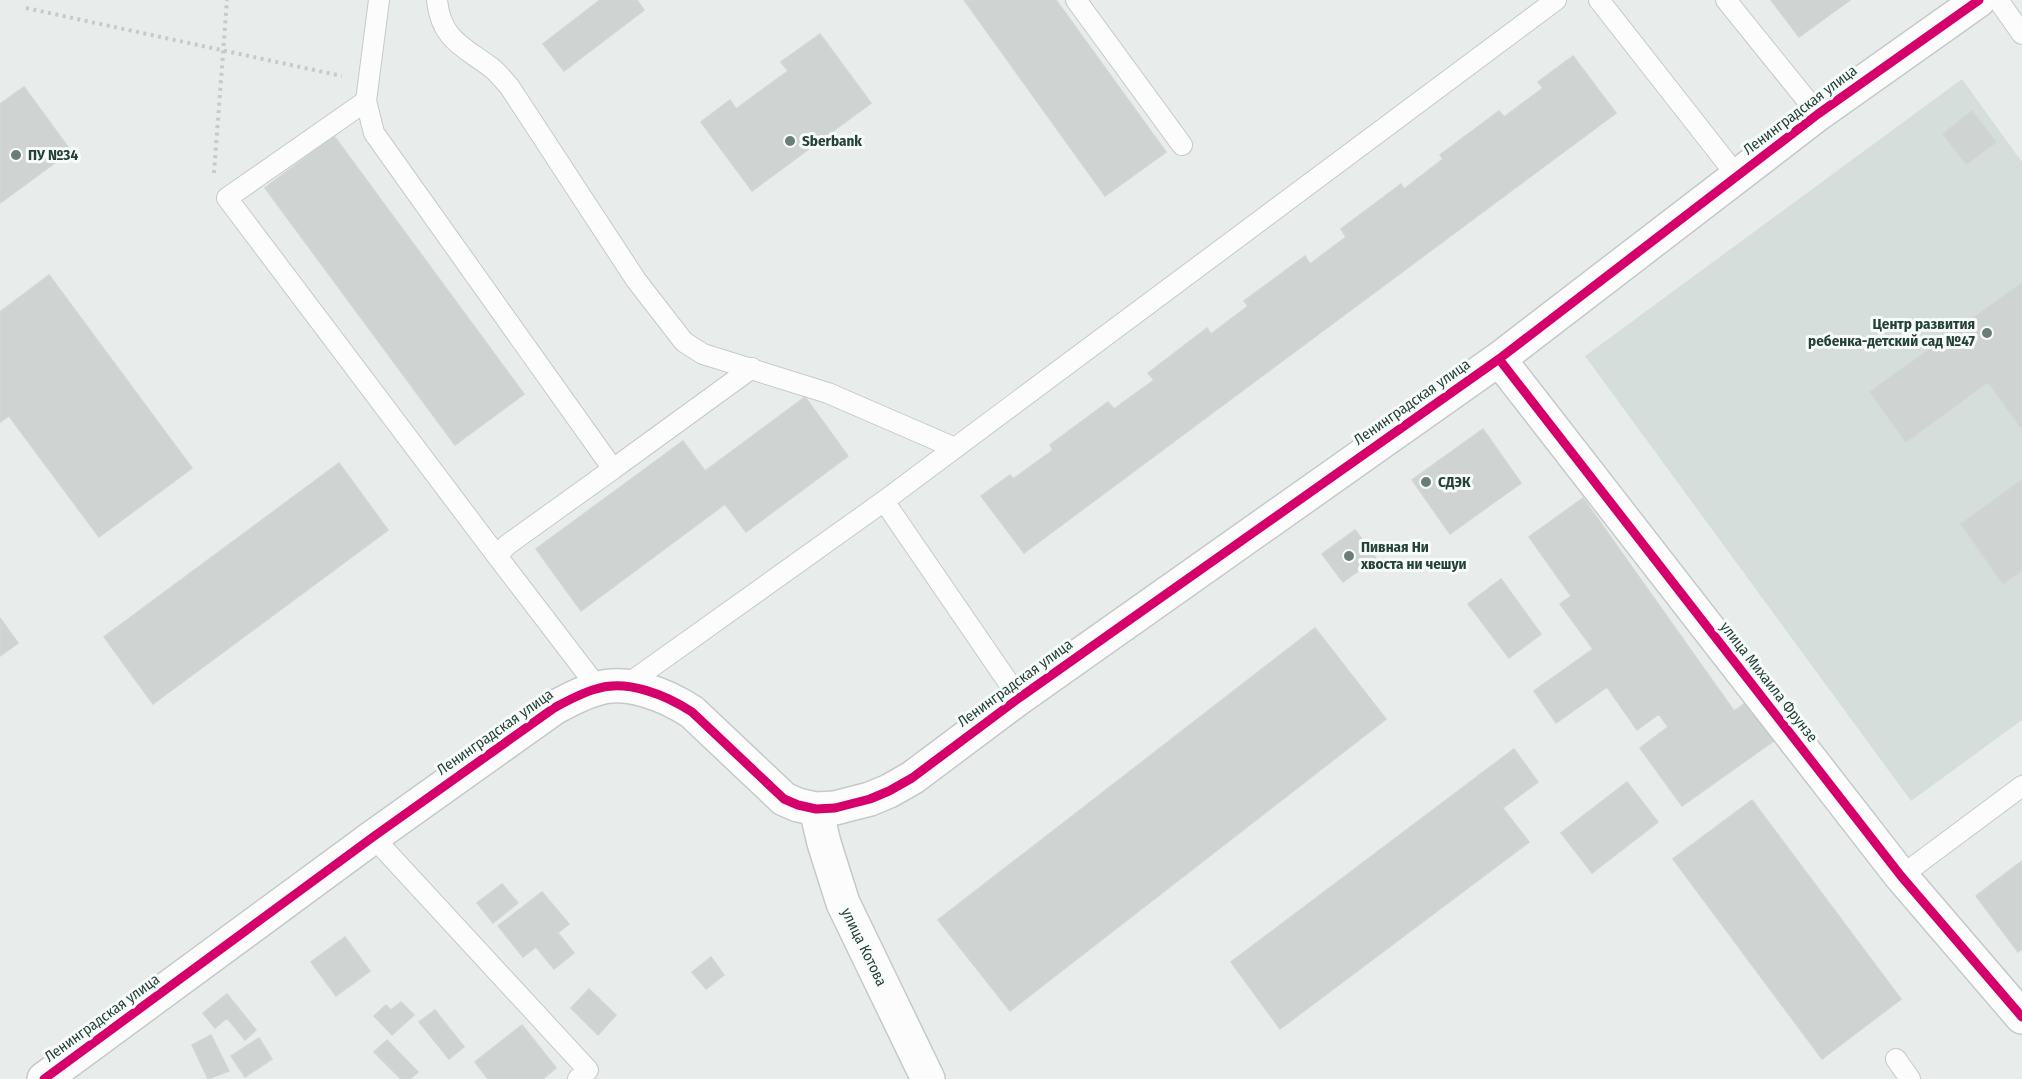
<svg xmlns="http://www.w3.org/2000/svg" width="2022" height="1079" viewBox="0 0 2022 1079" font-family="'Fira Sans Condensed',sans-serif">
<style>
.built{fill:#d6dedb}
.building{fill:#cfd4d2;stroke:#d1d6d4;stroke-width:1.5}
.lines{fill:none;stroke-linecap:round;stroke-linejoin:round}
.service-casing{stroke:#c5cac8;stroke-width:22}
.minor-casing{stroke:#c5cac8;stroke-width:36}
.path{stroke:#c3ccca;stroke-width:4;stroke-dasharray:3 4.5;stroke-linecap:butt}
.service{stroke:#fcfcfc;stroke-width:20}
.minor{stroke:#fcfcfc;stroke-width:33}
.cycleway-casing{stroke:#f7fbf9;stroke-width:13}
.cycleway{stroke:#d6006c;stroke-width:9}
.poi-dot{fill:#697e78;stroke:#f7fbf9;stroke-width:2}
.labels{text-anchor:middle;stroke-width:6;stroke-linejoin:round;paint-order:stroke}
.street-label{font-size:15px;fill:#24423a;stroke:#f7fbf9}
.poi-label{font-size:15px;font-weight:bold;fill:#24423a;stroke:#f7fbf9;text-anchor:start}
</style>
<rect width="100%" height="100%" fill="#e8edeb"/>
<!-- built -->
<path class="built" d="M1962,79L2022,162V720L1911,801L1585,356Z"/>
<!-- building -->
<path class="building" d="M600,0H637L644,10L564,71L543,44Z
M964,0H1056L1166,152L1105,196Z
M1771,0H1850L1799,37Z
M820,34L871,103L752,191L701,122L730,100L736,109L788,71L781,62Z
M1573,56L1616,113L1024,553L981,496L1010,475L1013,479L1053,450L1050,445L1108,402L1114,409L1154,380L1148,373L1207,328L1211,334L1248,306L1244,301L1305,256L1310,264L1346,237L1341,229L1401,184L1404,189L1443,159L1440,155L1499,111L1504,117L1543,88L1538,82Z
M24,87L71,151L0,203V104Z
M1972,111L1996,142L1966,164L1943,134Z
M334,136L524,394L455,445L265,188Z
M49,275L192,468L99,537L9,416L0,422V312Z
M2022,283V429L1988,382L1906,442L1870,392Z
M805,397L848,456L746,532L725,504L581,611L536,549L683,441L705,471Z
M1483,429L1521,483L1450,534L1412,480Z
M339,463L388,530L153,704L104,637Z
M2022,480V570L2003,584L1961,524Z
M1583,498L1734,711L1755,696L1782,735L1682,806L1640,748L1668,727L1659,714L1637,730L1607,687L1556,723L1534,691L1593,649L1560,604L1571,596L1529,537Z
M1355,530L1376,558L1343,582L1322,554Z
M1501,579L1541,634L1509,658L1468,604Z
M0,618L18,643L0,656Z
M1315,628L1386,719L1010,1011L938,920Z
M1514,749L1538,782L1503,808L1478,776Z
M1478,776L1529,842L1280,1029L1231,962Z
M1627,782L1658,822L1592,873L1561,833Z
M1752,800L1901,999L1822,1059L1673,859Z
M2022,861V949L2018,952L1976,896Z
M502,884L518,903L493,923L477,903Z
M542,892L569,924L558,933L574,953L554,969L536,947L523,957L498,926Z
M345,937L370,971L336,996L311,962Z
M711,957L724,975L706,989L692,972Z
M589,989L616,1015L598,1035L571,1008Z
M227,994L256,1030L245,1040L227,1018L215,1028L203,1013Z
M401,1002L414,1015L392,1035L374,1016L386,1005L391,1010Z
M435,1010L464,1047L449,1059L419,1022Z
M522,1025L556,1068L543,1079H488L475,1062Z
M211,1035L229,1071L208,1079L192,1045Z
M259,1038L272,1059L245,1077L231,1056Z
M387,1040L418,1072L410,1079H401L374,1052Z"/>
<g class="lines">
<defs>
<path id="service" d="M379,0L366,101L374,133L613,469L507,545L497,556L598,688
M437,0C441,41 465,47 493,69C499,74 504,81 509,86L636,280L684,342L703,354L828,393L955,448
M1076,0L1182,145
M1599,0L1737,176
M1726,0L1818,114
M1998,0L2022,34
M366,101L227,198L497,556
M613,469L752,368
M625,686L884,501
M1019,698L884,501L1556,0
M373,837L588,1070L578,1079
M1901,876L2022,786
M1896,1059L1910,1079"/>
<path id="minor" d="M1499,359L1901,876L2022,1017
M816,809L824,843L843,903L928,1079
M44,1079L373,837L554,708C567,701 581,693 596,689C627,679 666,695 692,712L784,799L798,805L816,809L835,808L870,799L889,791L912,778L1019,698L1499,359L1818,114L1979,0"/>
</defs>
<!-- service casing -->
<use href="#service" class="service-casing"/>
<!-- minor casing -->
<use href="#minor" class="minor-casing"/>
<!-- path -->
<path class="path" d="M26,8L342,76
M214,173L227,0"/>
<!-- service -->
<use href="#service" class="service"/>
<!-- minor -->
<use href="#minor" class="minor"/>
<defs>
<path id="cycleway" d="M1499,359L1901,876L2022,1017
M44,1079L373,837L554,708C567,701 581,693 596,689C627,679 666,695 692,712L784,799L798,805L816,809L835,808L870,799L889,791L912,778L1019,698L1499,359L1818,114L1979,0"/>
</defs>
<!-- cycleway casing -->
<use href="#cycleway" class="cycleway-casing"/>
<!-- cycleway -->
<use href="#cycleway" class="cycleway"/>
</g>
<!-- markers -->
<g class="poi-dot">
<circle cx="790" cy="141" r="6"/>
<circle cx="16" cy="155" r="6"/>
<circle cx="1987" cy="333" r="6"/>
<circle cx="1426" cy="482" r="6"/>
<circle cx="1349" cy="556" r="6"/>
</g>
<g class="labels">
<!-- street labels -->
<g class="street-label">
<text transform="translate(1800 110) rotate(-37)" y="5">Ленинградская улица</text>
<text transform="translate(1412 402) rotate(-35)" y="5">Ленинградская улица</text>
<text transform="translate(1769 682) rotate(52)" y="5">улица Михаила Фрунзе</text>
<text transform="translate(1015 683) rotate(-36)" y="5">Ленинградская улица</text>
<text transform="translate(495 732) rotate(-35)" y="5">Ленинградская улица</text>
<text transform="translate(864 947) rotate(64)" y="5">улица Котова</text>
<text transform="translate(102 1018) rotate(-36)" y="5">Ленинградская улица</text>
</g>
<!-- poi labels -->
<g class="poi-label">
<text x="802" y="146">Sberbank</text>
<text x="28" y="160">ПУ №34</text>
<text x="1975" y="329" text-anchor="end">Центр развития<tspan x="1975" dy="17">ребенка-детский сад №47</tspan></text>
<text x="1438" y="487">СДЭК</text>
<text x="1361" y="552">Пивная Ни<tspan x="1361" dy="17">хвоста ни чешуи</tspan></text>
</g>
</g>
</svg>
